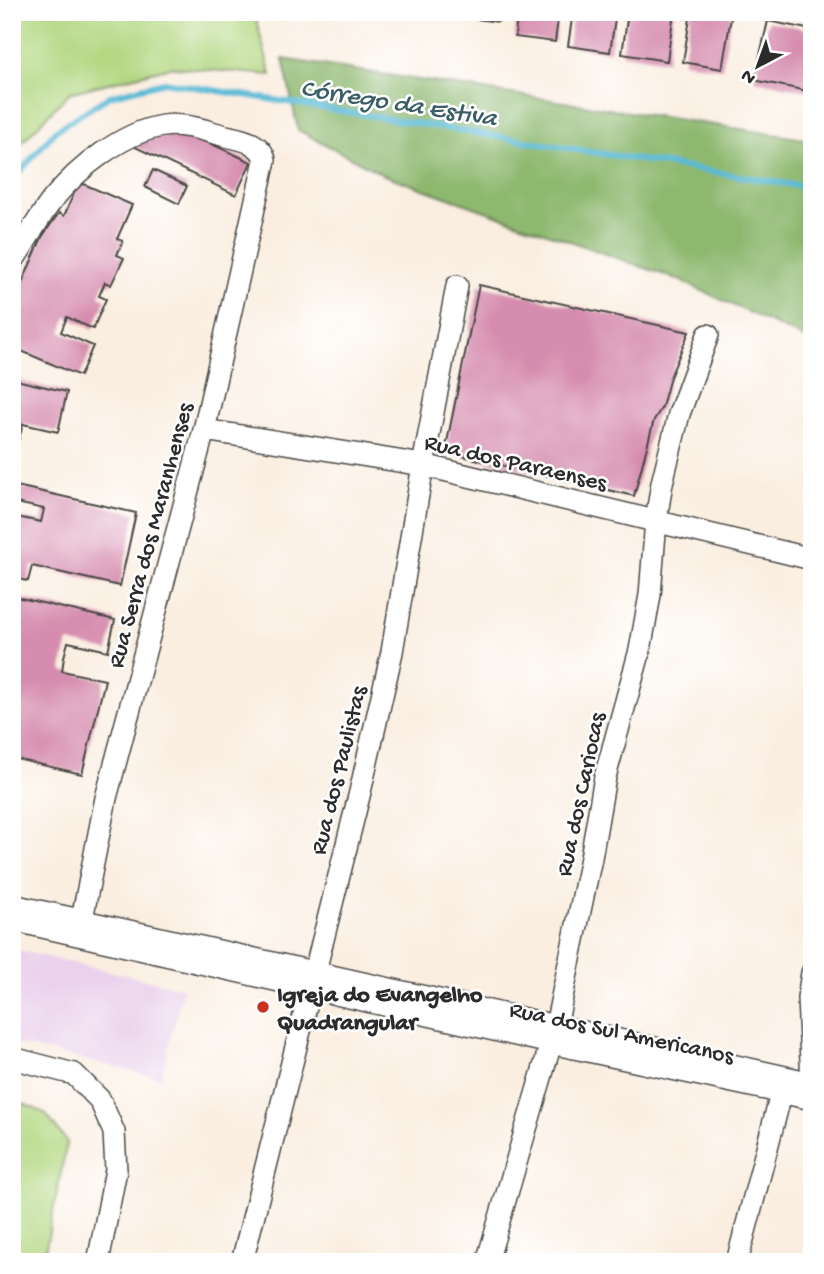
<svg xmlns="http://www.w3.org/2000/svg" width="824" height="1274" viewBox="0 0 824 1274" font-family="'Gochi Hand',sans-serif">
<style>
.built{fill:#ead1ec}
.green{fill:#b2d780;stroke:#6e8156;stroke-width:2}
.forest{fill:#8db86e;stroke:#5c724c;stroke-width:2}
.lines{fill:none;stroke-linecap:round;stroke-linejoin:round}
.stream{stroke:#57b9d5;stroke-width:6}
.building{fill:#d68cae}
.minor-casing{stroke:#4a4846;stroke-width:24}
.minor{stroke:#fff;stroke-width:21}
.poi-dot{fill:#c8321e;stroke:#fff;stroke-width:2.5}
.labels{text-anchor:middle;stroke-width:5;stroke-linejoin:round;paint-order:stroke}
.street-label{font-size:24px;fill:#2b2b2b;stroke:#fff}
.poi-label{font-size:24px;font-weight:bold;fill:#2b2b2b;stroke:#fff;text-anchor:start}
.water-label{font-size:26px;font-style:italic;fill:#3a5d66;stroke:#fff}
</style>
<rect width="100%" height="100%" fill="#fff"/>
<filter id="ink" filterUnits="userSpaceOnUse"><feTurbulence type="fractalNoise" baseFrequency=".0143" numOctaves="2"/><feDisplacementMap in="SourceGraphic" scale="14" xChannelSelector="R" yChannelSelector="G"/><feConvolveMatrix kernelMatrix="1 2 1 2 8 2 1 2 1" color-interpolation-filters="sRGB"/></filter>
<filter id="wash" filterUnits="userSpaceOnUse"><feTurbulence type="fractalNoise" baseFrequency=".00686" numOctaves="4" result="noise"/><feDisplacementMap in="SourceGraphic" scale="28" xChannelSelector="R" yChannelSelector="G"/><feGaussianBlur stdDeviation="1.57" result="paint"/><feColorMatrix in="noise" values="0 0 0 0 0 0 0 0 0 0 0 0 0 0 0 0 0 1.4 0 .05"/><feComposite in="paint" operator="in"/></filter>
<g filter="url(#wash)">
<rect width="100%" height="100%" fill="#faeee0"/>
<!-- built -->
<path class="built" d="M12,949L183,988L161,1078L12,1043Z"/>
<!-- green -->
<path class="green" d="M12,12H254L271,75L171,67L69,93L12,153Z
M12,1099L45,1113L67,1142L43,1262H12Z"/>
<!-- forest -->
<path class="forest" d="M283,59L812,140V342L679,280L384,175L298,130Z"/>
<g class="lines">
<!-- stream -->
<path class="stream" d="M12,181L56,130L110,96L164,82L812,188"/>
</g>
<g id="blocks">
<!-- building -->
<path class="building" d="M454,12H500L498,22L453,16Z
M517,12H559L555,42L515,37Z
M573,12H616L610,52L568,46Z
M628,12H674L667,61L622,54Z
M691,12H732L722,69L683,62Z
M768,21L812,30V92L754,80Z
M190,134L251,162L236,195L131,145L157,137Z
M153,170L187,186L179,204L145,187Z
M79,182L132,205L117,239L123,241L117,255L124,258L111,285L105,282L99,296L106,299L93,329L67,317L61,332L93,346L80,376L12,347V306L42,237L59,213L64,216Z
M479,285L689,332L670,377L662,407L654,420L634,496L445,452Z
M12,379L67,392L58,432L23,424L19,439L12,438Z
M12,485L136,513L120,586L32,566L28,581L12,578V516L41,522L44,509L12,502Z
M12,596L115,620L108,651L68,642L64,657L62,671L105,680L82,774L12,758V661L16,645L12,644Z"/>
</g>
</g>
<g filter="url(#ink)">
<use href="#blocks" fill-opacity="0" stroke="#4a4846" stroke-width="2"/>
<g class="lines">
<defs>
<path id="minor" d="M12,262C26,242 38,218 53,199C78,168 123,132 163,126C183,123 203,130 222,135C238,139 261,141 265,160L204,430L106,798L82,919
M204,430L423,465L812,559
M12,905L812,1083
M12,920L551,1043L812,1099
M812,973L808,998L812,1083
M12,1058L74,1074L100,1100L114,1132L116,1170L98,1262
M242,1262L360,792L392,652L423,465L457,286
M487,1262L556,1026L591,858L605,777L640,650L650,595L656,520L662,483L679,414L708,335
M737,1262L785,1079"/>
</defs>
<!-- minor casing -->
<use href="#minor" class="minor-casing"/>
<!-- minor -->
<use href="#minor" class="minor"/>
</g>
</g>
<!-- markers -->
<circle class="poi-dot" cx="263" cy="1007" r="7"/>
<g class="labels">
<!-- street labels -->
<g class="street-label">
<text transform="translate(516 461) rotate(13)" y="8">Rua dos Paraenses</text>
<text transform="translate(149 535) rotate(-75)" y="8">Rua Serra dos Maranhenses</text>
<text transform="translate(337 770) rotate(-76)" y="8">Rua dos Paulistas</text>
<text transform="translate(579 794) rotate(-78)" y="8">Rua dos Cariocas</text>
<text transform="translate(622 1031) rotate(12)" y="8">Rua dos Sul Americanos</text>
</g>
<!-- poi labels -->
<g class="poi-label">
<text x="277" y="1001">Igreja do Evangelho<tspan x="277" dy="28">Quadrangular</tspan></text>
</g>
<!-- water labels -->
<g class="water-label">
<text transform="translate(399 101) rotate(9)" y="9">Córrego da Estiva</text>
</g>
</g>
<!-- margin -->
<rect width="824" height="1274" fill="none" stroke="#fff" stroke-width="42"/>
<!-- north arrow -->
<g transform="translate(758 66) rotate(221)" stroke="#ffffff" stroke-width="5" paint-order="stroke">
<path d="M0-5L12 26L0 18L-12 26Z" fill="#2b2b2b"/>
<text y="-10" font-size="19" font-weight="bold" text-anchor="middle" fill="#2b2b2b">N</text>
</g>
</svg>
